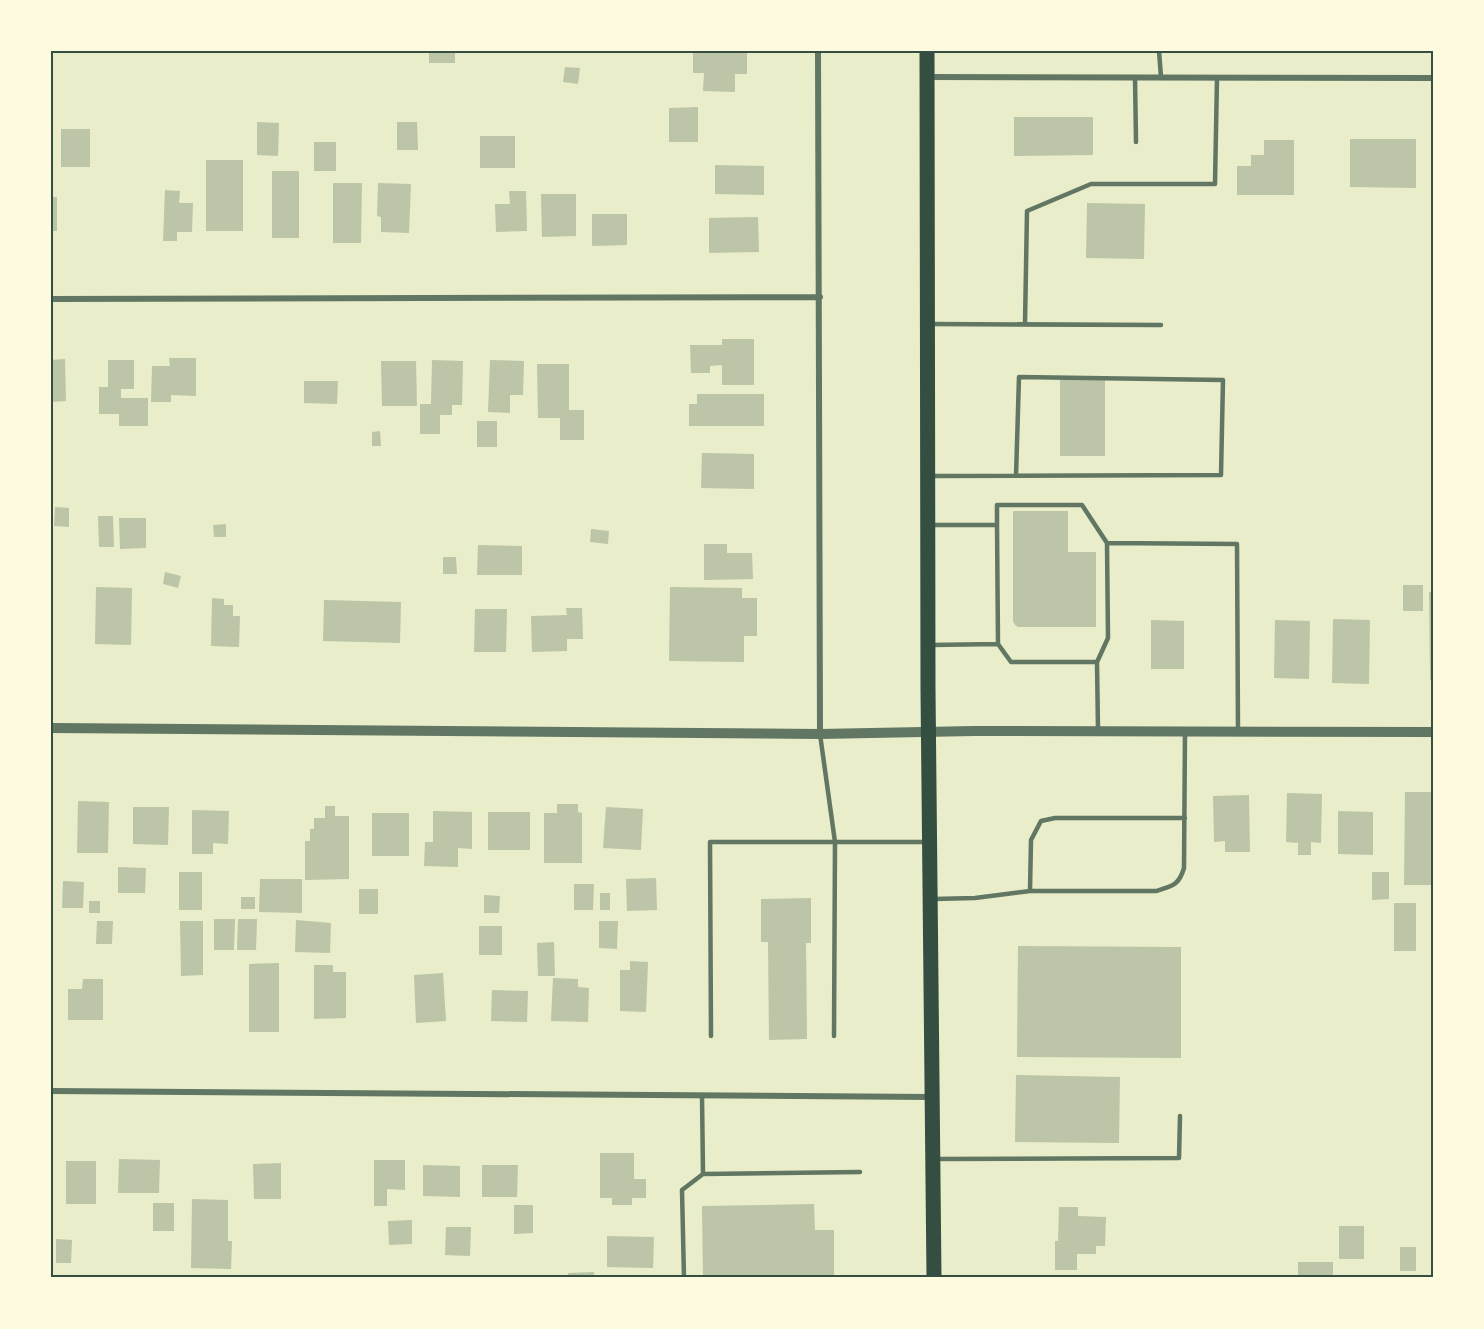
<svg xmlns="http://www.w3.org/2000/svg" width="1484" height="1329" viewBox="0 0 1484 1329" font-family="'PT Sans',sans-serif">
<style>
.building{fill:#bcc5a7}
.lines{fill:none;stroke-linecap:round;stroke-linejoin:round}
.service{stroke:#617663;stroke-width:4.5}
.minor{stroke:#617663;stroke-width:6}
.tertiary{stroke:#617663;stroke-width:10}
.primary{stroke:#344e41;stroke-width:15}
.neatline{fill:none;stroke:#344e41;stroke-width:2}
</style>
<rect width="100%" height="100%" fill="#e9edc9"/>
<!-- building -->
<path class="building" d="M429,51H455V63H429Z
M693,51H747V74H735V92L703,91L704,73H693Z
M565,67L580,68L578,84L563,82Z
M698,107V142H669V108Z
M1014,117H1093V155L1014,156Z
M257,122L279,123L278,156L257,155Z
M397,122H417L418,150H397Z
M61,129H90V167H61Z
M480,136H515V168H480Z
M1350,139H1416V188L1350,187Z
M1264,140H1294V195H1237V166H1251V155H1264Z
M314,142H336V171H314Z
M206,160H243V231H206Z
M715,165L764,166V195L715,194Z
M272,171H299V238H272Z
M333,183H362L361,243H333Z
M378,183L411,184L409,233L381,232V217L377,216Z
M165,190L180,191L179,203H193L192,232H177V241H163Z
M509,191H526L527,231L496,232L495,204H510Z
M541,194H576V236L542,237Z
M51,197H57V231H51Z
M1087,203L1145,204L1144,259L1086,258Z
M592,214H627V245L592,246Z
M758,217L759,252L709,253V218Z
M722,339H754V385H722V365L710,366V373H691L690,345H722Z
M169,358H196V396L171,395V402H151L152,366H170Z
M65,359L66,401L51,402V360Z
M108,360H134V389H121V398H148V426H119V414H99V387H108Z
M432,360L463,361L462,405H452V415H440V434H420V404H431Z
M490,360L524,361L523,395H510V413L488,412Z
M381,361H416L417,406H382Z
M537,364H569V410H584V440H560V418H538Z
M1060,379H1105V456H1060Z
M304,381H338L337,404L304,403Z
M697,394H764V426H689V404H697Z
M477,421H497V447H477Z
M380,431L381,446H372V432Z
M702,453L754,454V489L701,488Z
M55,507L69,508V527L54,526Z
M1013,511H1068V552H1096V627H1018L1015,625L1013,621Z
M98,516H113L114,547H99Z
M119,518H146V548L120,549Z
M226,524V537H214L213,525Z
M591,529L609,531L608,544L590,542Z
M704,544H727V553H752L753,579L704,580Z
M478,545L522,546V575H477Z
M443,557H456L457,574H443Z
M165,572L181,576L178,588L163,584Z
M1403,585H1423V611H1403Z
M96,587L132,588L131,645L95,644Z
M670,587L742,588V598H757V636H744V662L669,661Z
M1429,592H1433V680H1430Z
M212,598L224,599V605H233V616H240L239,647L211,646Z
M324,600L401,602L400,643L323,641Z
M566,608H582L583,639H567V651L532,652L531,616L567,615Z
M475,609H507L506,652H474Z
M1333,619L1370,620L1369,684L1332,683Z
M1151,620L1184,621V669H1151Z
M1275,620L1310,621L1309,679L1274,678Z
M1405,792H1433V885H1404Z
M1287,793L1322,794L1321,843L1311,842V855H1298V843L1286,842Z
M1249,795L1250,852H1225V841L1214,842L1213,796Z
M78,801L109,802L108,853H77Z
M557,804H578V812L582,813V863H544V813H557Z
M325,806H335V816H349V879L305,880V841H310V829H314V818H325Z
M133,807H169L168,845L133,844Z
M606,807L643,809L641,850L603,848Z
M192,810L229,811L228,844L213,843V854H192Z
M433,811L472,812V849L458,848V867L424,866L425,842H433Z
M1338,811L1373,812V855L1338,854Z
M488,812H530V850H488Z
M372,813H409V856H372Z
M118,867L146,868L145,893H118Z
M179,872H202V910H179Z
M1372,872H1389V899L1372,900Z
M656,878L657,910L627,911L626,879Z
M260,879H302V913L259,912Z
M63,881L84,882L83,908H62Z
M574,884H594L593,910H574Z
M359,889H378V914H359Z
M600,893H610V910H600Z
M484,895L500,896L499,913H484Z
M241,897H255V909H241Z
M811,898V943H806L807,1039L769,1040L768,942H761V899Z
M89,901H100V913H89Z
M1394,903H1416V951H1394Z
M214,919H235L234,950H214Z
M238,919H257L256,950H237Z
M296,920L331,923L330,953L295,952Z
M97,921H113L112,944H96Z
M180,921H203V975L181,976Z
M599,921H618L617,949L599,948Z
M479,926H502V955H479Z
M554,942L555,976H538L537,943Z
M1018,946L1181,947V1058L1017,1057Z
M630,961L648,962L646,1012L620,1011V970H630Z
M279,963V1032H249V964Z
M314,965H333V972H346V1018L314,1019Z
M443,973L446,1021L416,1023L414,975Z
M553,978L578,979V987L589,988L588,1022L551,1021Z
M83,979H103V1020H68V989H82Z
M492,990L528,991L527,1022L491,1021Z
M1016,1075L1120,1077L1119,1143L1015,1142Z
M600,1153H634V1179H646V1198H632V1205H612V1198H600Z
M119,1159L160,1160L159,1193H118Z
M374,1160H405V1190L387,1189V1206H374Z
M66,1161H96V1204H66Z
M281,1163V1199H254L253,1164Z
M423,1165L460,1166V1197L423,1196Z
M482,1165H518L517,1197H482Z
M192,1199L228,1200V1241H232L231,1269L191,1268Z
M153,1203H174V1231H153Z
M814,1204L815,1230H834V1277L703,1278L702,1206Z
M514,1205H533V1233L514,1234Z
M1059,1207H1078V1216L1106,1217L1105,1246H1096V1254H1077V1270H1055V1241H1058Z
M412,1220V1244L389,1245L388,1221Z
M1339,1226H1364V1259H1339Z
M446,1227H471L470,1256L445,1255Z
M607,1236L654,1237L653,1268L607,1267Z
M56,1239L72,1240L71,1263H56Z
M1400,1247H1416V1271H1400Z
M1298,1262H1333V1278H1298Z
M594,1272V1278H568V1273Z"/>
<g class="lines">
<!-- service -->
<path class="service" d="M1159,51L1161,77
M1135,77L1136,142
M929,324L1161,325
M1025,324L1027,211L1091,184H1215L1217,78
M930,476L1221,475L1223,380L1019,377L1016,476
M931,525H997L998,644L931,645
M997,525V505H1082L1107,543
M998,644L1011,662H1097
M1098,730L1097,662L1108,638L1107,543L1237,544L1238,732
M820,734L835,842H927
M1030,891L1031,840L1041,821L1055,818H1185
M934,899L975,898L1030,891H1156C1173,886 1179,885 1184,868L1185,731
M711,1036L710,842H835L834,1036
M935,1159L1179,1158L1180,1116
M703,1174L860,1172
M684,1278L682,1190L703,1174L702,1096"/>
<!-- minor -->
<path class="minor" d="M818,51L820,734
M927,77L1433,78
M51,299L820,297
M51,1091L931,1097"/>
<!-- tertiary -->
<path class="tertiary" d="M51,728L820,734L974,731L1433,732"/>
<!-- primary -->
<path class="primary" d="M927,51L928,690L934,1278"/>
</g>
<!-- border -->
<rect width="1484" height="1329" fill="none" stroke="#fefae0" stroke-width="105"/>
<rect x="52" y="52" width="1380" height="1224" class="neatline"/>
</svg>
